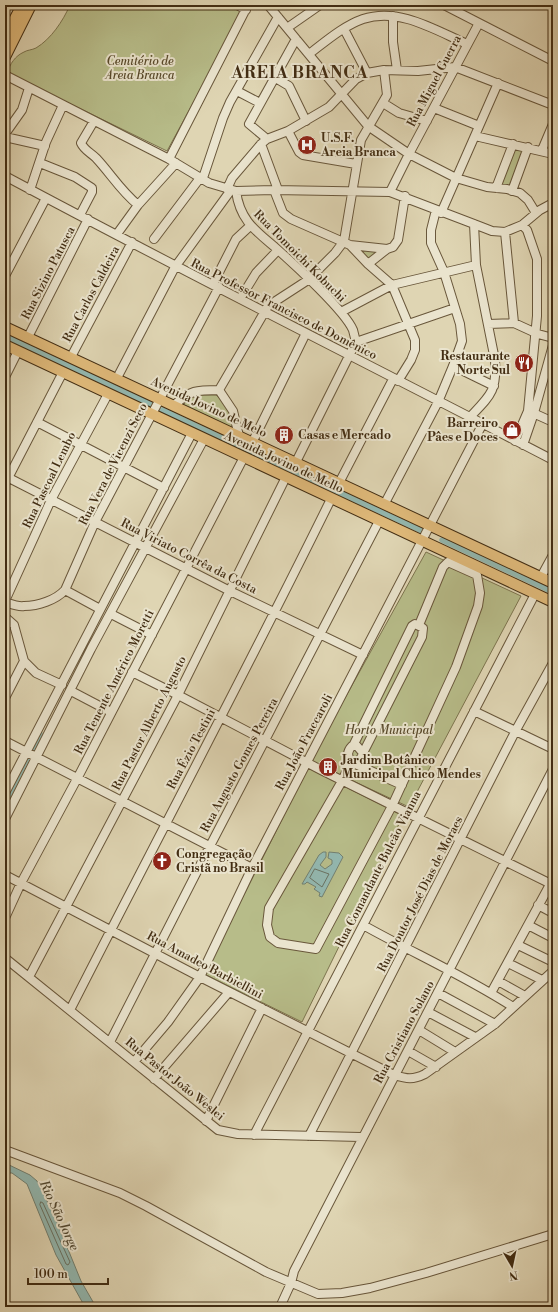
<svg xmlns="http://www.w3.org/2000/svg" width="558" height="1312" viewBox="0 0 558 1312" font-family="'Libre Bodoni',serif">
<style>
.green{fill:#b7bc89;stroke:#7c744e}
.water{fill:#93b8b0;stroke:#738071}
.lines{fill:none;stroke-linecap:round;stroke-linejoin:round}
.shore{stroke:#6a7262;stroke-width:1}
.canal{stroke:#93b8b0;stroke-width:5.5}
.minor-casing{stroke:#69573b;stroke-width:10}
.major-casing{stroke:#422d13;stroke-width:12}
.minor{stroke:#eae4ce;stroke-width:8}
.major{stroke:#e0ba7a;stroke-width:10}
.labels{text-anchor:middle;stroke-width:4;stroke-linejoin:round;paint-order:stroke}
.park-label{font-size:12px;font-style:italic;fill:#594a2b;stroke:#eae4ce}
.street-label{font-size:12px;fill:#422d13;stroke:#eae4ce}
.poi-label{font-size:12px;font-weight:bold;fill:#422d13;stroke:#eae4ce;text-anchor:start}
.water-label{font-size:13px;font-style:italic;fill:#524932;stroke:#eae4ce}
.district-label{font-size:16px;font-weight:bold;letter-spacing:1px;fill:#422d13;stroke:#eae4ce}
</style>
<rect width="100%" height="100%" fill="#dfd5b3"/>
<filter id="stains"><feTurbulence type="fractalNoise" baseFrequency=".005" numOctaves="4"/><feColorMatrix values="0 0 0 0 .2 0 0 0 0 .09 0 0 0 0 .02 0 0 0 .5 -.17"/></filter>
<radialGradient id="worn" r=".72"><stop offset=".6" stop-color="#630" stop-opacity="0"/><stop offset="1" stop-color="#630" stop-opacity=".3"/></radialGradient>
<!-- green -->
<path class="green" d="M70,5H230L243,11L167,151L7,73C10,64 15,56 24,52C27,50 32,50 36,48C51,39 63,21 70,5Z
M514,144L527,148L512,189L496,188Z
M355,247L379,249L370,260Z
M200,395H216L226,404L236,431L183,405L191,397Z
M426,552L521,596L409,807L310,761Z
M308,768L403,816L302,1022L204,974Z"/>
<!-- water -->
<path class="water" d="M323,852H326V857L320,865L325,869L332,864V860L328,858L329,852L339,853L343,857L322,897L319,896L320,893L314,889L316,887L307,882L305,884H302L319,855Z
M5,1163L30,1175L37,1181L54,1215L81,1281L96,1307H85L56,1255L27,1184L12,1173H5Z"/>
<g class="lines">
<!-- shore -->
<path class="shore" d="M315,869L329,874L322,887L310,878Z
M41,1202L43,1203L70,1262L68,1265L66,1264L40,1205Z"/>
<!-- canal -->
<path class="canal" d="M5,336L150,404
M162,410L422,531
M442,540L553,592
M32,749L40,734
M5,803L28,757"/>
<defs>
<path id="minor" d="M237,5L246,10
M268,5L368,126L409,154L456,178L487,187L507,189L520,193L528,200L536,213
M444,5L553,61
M393,16V42L397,70
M287,28L320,5
M344,29L367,73
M309,54C325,42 343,26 363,19C399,7 435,30 467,44
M5,75L169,159L209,183L236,191L274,190L390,192L474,224L492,231L505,232L522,225L540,210L553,203
M274,77L289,86L306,121
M237,91L260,103
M383,103L399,113L427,121
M434,108L479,126
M94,121L81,143C84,150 91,153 96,158C111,174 120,190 138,205
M288,131L299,152L303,155L356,164
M5,134L22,110L29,88
M475,136L553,154
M5,137L45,146
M267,139L249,124L296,39
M261,144L278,190
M542,150L553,124
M169,159L248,5
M40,163L75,177L92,188V192L80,215
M5,176C186,273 370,365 553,460
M496,188L513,144
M227,189L232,178L261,144L267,139L288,131L329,107L356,79L367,73L384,70L418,71L455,67L553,105
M30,190L46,142L63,105
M274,190L283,213L291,219L350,245L387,249
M236,191C240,221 256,231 277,249C295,265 345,311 353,330C354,334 355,338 356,342L296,462
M512,191L528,147
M390,192L409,154L479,23
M441,213L498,83
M505,232L514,323
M117,234L138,205L176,163
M154,239L200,178L204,175L223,118L230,102L278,17
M350,245L368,264L392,285L415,340V350L411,360L398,381
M368,264L387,249L393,247L398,240L405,196
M5,276L46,198
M213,284L236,239L250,226
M240,299L256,273L278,250
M341,312L392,285L476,265
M488,324L514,323L538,334L553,338
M28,337L88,219
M356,342L455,308
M71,357L132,242
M453,366L494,386
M5,377L18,351
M117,378L175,267L231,190
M219,390L268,306L308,280L335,253L344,241L361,140L387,95L384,70
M174,405C192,390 195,390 219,390L233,411L239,436
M531,412L553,422
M470,417C491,395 497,391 495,360L476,265L474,224
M37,422L164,488
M515,441L528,411L537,316V259L527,230L522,225
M252,443L306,333
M523,445L534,413L553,345
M5,476L230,591L363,655
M339,483L393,379
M5,484L63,372
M385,503L438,402L453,366L462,341L460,324L444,272L431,243V230L436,210
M541,577L553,555
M65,590L100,609
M5,601L51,500L108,394
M5,602C11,604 18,607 24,606C38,606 56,600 65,590L95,522L219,287
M111,614L152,635
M5,617L14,625L24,661L36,673L62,685
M132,672L178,695L323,771L553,885
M71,691L111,712
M5,698L24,661
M474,711L553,749
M5,741L252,868
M353,746L412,626L415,624L423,628L422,637L363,753
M351,762L342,781L269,908L267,925L270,937L278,943L316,949L392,806L456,667L478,606L480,593L477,575L448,562L443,567L419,625
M351,762C358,762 361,760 363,753L357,746H352C347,751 347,756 351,762L402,785
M5,793L192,433
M5,819L91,649L204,439
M5,875L200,977L394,1075C407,1079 413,1080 425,1074L495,1024L553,971
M538,905L553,913
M5,918L21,883L78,777L244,457
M363,925C413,953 465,976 513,1007
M528,925L553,938
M518,945L553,962
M5,958L218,1130L238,1134L361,1137
M508,963L542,980
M29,977L178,695L286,477
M498,981L525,996
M438,993L495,1024
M491,993L553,879
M70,1010C157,839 247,670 331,499
M428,1012L475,1037
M419,1030L455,1052
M110,1042L210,846L379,521
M408,1051L436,1067
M134,1062L168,1022L200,977L252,868L482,425
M154,1079L229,992
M206,1121L262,1008
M254,1135L535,594
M309,1136L516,730L553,663
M5,1150L120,1193L146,1206L266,1272L318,1294L342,1293L370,1288L426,1273L553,1234
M280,1307L291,1283L294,1271L553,769"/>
<path id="major" d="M5,37L22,5
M5,57L31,5
M5,327L553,583
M5,345L553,602"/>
</defs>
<!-- minor casing -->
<use href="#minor" class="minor-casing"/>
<!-- major casing -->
<use href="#major" class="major-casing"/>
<!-- minor -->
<use href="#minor" class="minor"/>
<!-- major -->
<use href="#major" class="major"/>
</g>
<!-- icons -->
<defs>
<symbol id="hospital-disc" viewBox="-11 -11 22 22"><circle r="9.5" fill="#8f2418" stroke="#eae4ce"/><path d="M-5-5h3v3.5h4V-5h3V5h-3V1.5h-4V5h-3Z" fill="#fff"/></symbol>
<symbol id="restaurant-disc" viewBox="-11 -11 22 22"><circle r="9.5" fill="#8f2418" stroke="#eae4ce"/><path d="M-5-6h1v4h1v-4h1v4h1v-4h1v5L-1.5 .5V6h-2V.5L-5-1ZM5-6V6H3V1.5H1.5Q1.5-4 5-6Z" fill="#fff"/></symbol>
<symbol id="shop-disc" viewBox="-11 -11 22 22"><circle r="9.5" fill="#8f2418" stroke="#eae4ce"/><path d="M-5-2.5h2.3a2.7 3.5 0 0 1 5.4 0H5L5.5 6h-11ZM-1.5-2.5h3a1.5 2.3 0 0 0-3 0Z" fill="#fff"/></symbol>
<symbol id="building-disc" viewBox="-11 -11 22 22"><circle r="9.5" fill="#8f2418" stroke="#eae4ce"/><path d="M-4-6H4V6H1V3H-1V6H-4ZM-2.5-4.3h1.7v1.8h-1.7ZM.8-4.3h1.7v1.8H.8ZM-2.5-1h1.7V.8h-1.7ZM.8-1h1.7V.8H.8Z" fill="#fff"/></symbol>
<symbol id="church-disc" viewBox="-11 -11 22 22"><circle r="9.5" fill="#8f2418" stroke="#eae4ce"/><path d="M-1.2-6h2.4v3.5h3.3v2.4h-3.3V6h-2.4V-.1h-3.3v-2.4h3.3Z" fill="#fff"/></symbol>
</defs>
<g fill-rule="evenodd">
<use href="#hospital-disc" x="296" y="134" width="22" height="22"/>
<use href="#restaurant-disc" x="513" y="352" width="22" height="22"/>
<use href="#shop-disc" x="501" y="419" width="22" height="22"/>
<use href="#building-disc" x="273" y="424" width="22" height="22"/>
<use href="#building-disc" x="317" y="756" width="22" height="22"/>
<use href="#church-disc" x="151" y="850" width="22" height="22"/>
</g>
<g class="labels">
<!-- park labels -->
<g class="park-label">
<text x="140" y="65">Cemitério de<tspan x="140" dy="14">Areia Branca</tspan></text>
<text x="389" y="734">Horto Municipal</text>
</g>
<!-- street labels -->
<g class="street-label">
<text transform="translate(434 81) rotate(-62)" y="4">Rua Miguel Guerra</text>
<text transform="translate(300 256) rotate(45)" y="4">Rua Tomoichi Kobuchi</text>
<text transform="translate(48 273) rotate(-63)" y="4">Rua Sizino Patusca</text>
<text transform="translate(91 294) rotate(-62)" y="4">Rua Carlos Caldeira</text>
<text transform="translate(284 309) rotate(27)" y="4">Rua Professor Francisco de Domênico</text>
<text transform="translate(209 407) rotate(25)" y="4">Avenida Jovino de Melo</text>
<text transform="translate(284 462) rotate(25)" y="4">Avenida Jovino de Mello</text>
<text transform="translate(113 464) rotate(-63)" y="4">Rua Vera de Vicenzi Seco</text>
<text transform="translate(49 480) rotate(-64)" y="4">Rua Pascoal Lembo</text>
<text transform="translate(189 556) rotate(27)" y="4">Rua Viriato Corrêa da Costa</text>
<text transform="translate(114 682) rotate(-63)" y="4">Rua Tenente Américo Moretti</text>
<text transform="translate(149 723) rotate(-63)" y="4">Rua Pastor Alberto Augusto</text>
<text transform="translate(304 742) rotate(-62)" y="4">Rua João Fraccaroli</text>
<text transform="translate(191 749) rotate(-62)" y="4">Rua Ézio Testini</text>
<text transform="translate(239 765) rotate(-62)" y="4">Rua Augusto Gomes Pereira</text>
<text transform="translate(378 869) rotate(-63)" y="4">Rua Comandante Bulcão Vianna</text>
<text transform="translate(420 894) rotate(-63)" y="4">Rua Doutor José Dias de Moraes</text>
<text transform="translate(205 965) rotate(28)" y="4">Rua Amadeo Barbiellini</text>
<text transform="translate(404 1032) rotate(-62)" y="4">Rua Cristiano Solano</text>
<text transform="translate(175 1079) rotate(39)" y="4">Rua Pastor João Weslei</text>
</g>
<!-- poi labels -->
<g class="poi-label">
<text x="321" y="142">U.S.F.<tspan x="321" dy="14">Areia Branca</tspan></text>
<text x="510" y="360" text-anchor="end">Restaurante<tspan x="510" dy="14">Norte Sul</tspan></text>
<text x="498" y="427" text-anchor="end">Barreiro<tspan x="498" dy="14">Pâes e Doces</tspan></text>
<text x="298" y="439">Casas e Mercado</text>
<text x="342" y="764">Jardim Botânico<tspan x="342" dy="14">Municipal Chico Mendes</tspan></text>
<text x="176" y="858">Congregação<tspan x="176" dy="14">Cristã no Brasil</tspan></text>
</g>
<!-- water labels -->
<g class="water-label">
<text transform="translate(60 1215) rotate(65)" y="5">Rio São Jorge</text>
</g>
<!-- district labels -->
<g class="district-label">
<text x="300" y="78">AREIA BRANCA</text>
</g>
</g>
<!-- margin -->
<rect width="558" height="1312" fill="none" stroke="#dfd5b3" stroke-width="20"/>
<rect x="6" y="6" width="546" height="1300" fill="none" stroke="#422d13" stroke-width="2"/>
<rect x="10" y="10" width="538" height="1292" fill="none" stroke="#422d13"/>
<!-- north arrow -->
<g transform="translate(512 1266) rotate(171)" stroke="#eae4ce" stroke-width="3" paint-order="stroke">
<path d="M0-3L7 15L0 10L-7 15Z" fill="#422d13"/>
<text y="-6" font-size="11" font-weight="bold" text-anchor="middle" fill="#422d13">N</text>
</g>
<!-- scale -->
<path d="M28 1278v6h80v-6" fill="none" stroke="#422d13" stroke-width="2"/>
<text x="34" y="1278" font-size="12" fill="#422d13" stroke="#eae4ce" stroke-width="3" paint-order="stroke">100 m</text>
<rect width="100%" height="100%" filter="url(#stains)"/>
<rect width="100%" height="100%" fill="url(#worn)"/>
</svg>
